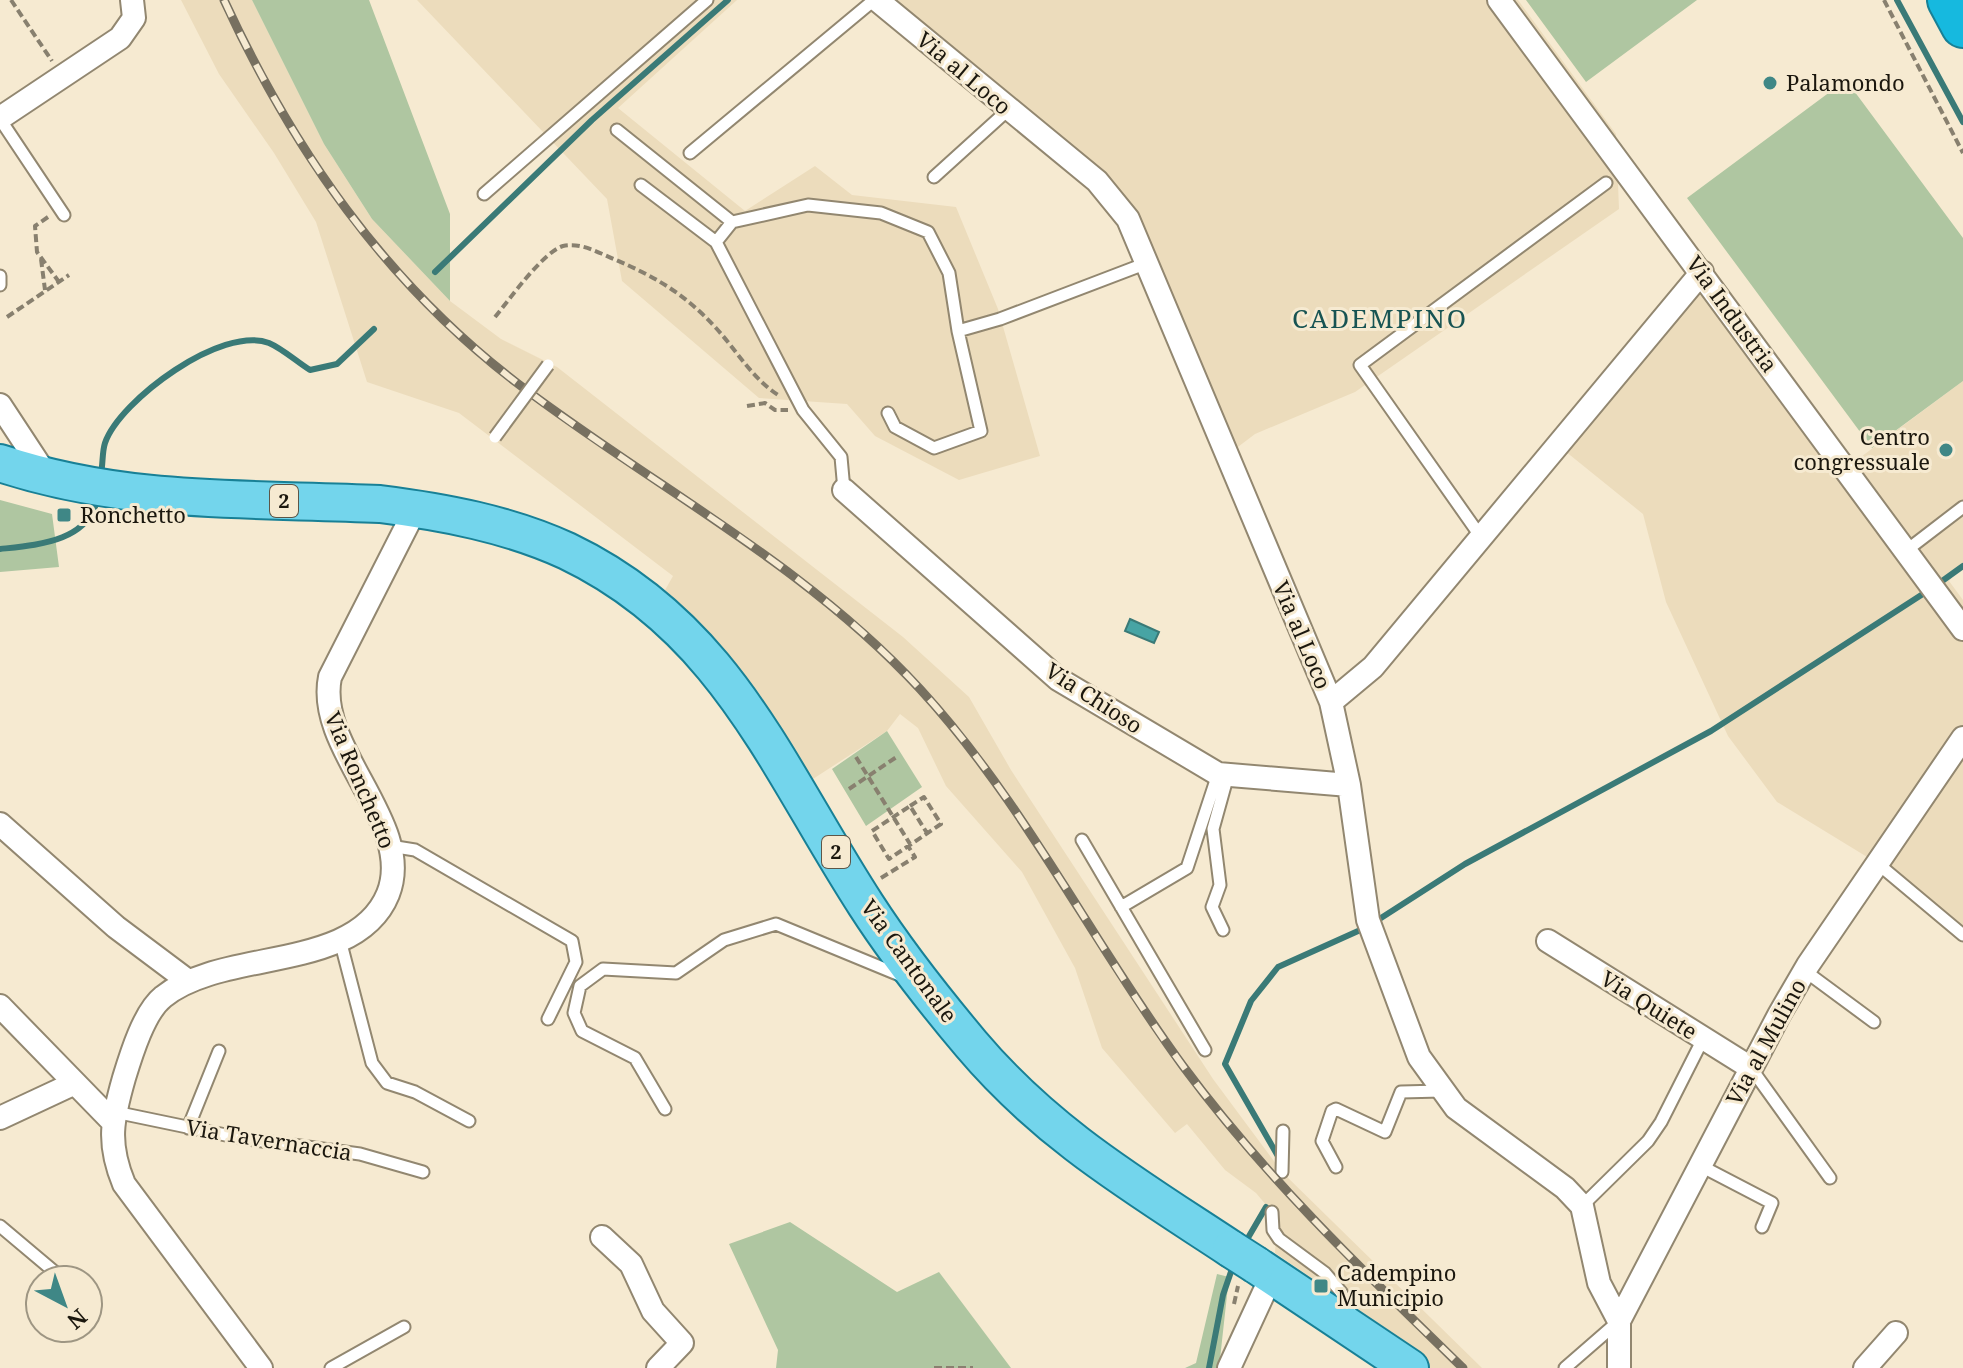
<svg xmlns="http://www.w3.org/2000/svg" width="1963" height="1368" viewBox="0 0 1963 1368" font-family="'Noto Serif',serif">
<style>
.built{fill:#ecdcbc}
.green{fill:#afc6a1}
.water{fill:#47a4a4;stroke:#3a7a77;stroke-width:2}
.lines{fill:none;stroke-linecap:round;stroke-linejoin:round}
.stream{stroke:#3a7a77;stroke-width:6}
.lane-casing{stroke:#928770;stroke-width:15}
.street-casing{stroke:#928770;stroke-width:26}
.primary-casing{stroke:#188096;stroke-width:40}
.highway-casing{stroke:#188096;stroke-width:46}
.path{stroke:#88806f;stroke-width:4;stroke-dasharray:8 4;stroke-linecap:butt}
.lane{stroke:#fff;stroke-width:11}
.street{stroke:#fff;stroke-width:22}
.primary{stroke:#73d5ec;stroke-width:36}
.highway{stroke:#16b9df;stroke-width:42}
.rail-casing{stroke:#777060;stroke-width:9}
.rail{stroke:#f6ead1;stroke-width:6;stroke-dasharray:18;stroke-linecap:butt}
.lane-bridge-casing{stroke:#928770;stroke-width:15;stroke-linecap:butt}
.primary-bridge-casing{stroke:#188096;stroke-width:40;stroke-linecap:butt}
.lane-bridge{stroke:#fff;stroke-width:11}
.primary-bridge{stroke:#73d5ec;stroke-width:36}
.poi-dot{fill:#3f8786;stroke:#f6ead1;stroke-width:3}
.labels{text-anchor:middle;stroke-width:6;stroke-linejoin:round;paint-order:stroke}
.shield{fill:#f6ead1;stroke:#5d5648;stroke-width:2}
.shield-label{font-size:20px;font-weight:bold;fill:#1b170e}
.street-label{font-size:22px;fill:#1b170e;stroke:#f6ead1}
.poi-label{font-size:22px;fill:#1b170e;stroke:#f6ead1;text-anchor:start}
.quarter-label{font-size:26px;letter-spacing:2px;fill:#185453;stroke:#f6ead1}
</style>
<rect width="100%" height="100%" fill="#f6ead1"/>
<!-- built -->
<path class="built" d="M181,0H252L324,144L372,219L450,301L501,339L557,367L903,637L969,697L1011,770L1213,1079L1282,1172L1482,1368H1429L1390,1331L1275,1253L1277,1218L1256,1193L1225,1170L1187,1124L1175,1133L1102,1048L1075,968L1022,872L946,786L918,728L900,714L887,731L799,788L655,608L673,576L459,413L367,382L316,222L274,153L219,74Z
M417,0H737L618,108L745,211L815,166L852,195L956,207L998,309L1040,456L959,480L875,436L847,404L759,398L622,281L607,199Z
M863,0H1518L1616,134L1619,209L1355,392L1255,434L1226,456L1128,219Z
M1702,272L1846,468L1963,381V565L1949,581L1963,600V935L1877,863L1777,802L1728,736L1666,602L1643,514L1565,451Z"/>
<!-- green -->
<path class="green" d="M252,0H369L450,214V301L372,219L324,144Z
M1526,0H1697L1586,82Z
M1846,80L1963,238V381L1872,448L1687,198Z
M0,500L52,514L59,567L0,572Z
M887,731L922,787L866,826L832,769Z
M790,1222L897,1292L939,1272L1011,1368H776L778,1350L729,1244Z
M1217,1274L1229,1277L1219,1368H1185L1196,1363Z"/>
<!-- water -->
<path class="water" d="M1130,619L1159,632L1154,643L1125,631Z"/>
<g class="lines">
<!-- stream -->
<path class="stream" d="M1897,0L1963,122
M435,272L592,120L728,0
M101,474C103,464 102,452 105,443C120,400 222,325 269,343C283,349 297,362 310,370L337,364L374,329
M0,549C37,545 89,542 98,497
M1938,584L1963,566
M1279,1158L1225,1064L1251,1001L1278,967L1367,927L1465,864L1711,731L1929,590
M1245,1243L1266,1207
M1209,1368L1223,1295L1234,1263"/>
<defs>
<path id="lane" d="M0,119L64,215
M617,130L732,222
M690,153L874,0
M934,177L1008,110
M641,185L716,242
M484,194L707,0
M0,276V285
M958,331L1000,319L1147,263
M844,490L841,457L803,410L716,242L732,222L808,205L881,213L928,232L949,273L958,331L981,431L934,448L895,427L888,413
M1481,537L1360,365L1606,183
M1907,550L1963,507
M1082,840L1205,1050
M390,846L415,850L572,941L576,962L548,1019
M1877,863L1963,935
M1121,907L1187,868L1218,774
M1223,930L1212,907L1220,885L1213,829L1228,775
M340,940L372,1063L387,1083L415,1092L469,1121
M1805,971L1874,1022
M1751,1068L1830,1178
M665,1109L635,1058L582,1031L574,1013L580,986L603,969L676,973L724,940L776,924L902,976
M115,1112L240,1138L360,1154L423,1172
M188,1128L219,1051
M1699,1165L1772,1203L1762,1227
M1336,1167L1322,1141L1332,1111L1336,1109L1385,1132L1401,1092L1441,1091
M1282,1172L1283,1131
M1582,1206L1648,1141L1661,1122L1703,1039
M1272,1212L1273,1230L1279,1239L1325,1273L1341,1292L1353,1318
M0,1226L63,1279
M331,1368L404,1327
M1565,1368L1619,1321"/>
<path id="street" d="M877,0L1097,181L1128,219L1331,702L1349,785L1368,920L1419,1057L1456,1108L1565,1188L1582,1206L1599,1283L1619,1321
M1499,0L1963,629
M0,118L120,38L134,18L132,0
M0,405L48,478
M844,490L1058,679L1218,774L1349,785
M1331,702L1373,667L1702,272
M0,824L116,927L188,981
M1548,941L1751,1068
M0,1006L75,1083
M0,1118L75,1083L112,1121
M602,1237L631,1264L653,1311L682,1343L658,1368
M261,1368L124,1184C107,1143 112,1120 124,1078C131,1055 144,1012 163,997C222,948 356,973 388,894C416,824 315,749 330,677L416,508
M1229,1368L1272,1275
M1619,1368V1321L1779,1015L1808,965L1963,738
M1865,1368L1896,1333"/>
<path id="primary" d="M0,463C127,505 249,498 380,504C444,512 508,524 567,551C726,627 777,768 866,905C897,953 934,1000 971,1044C1047,1134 1134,1185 1231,1249
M1256,1265L1410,1368"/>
<path id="highway" d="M1949,0L1963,26"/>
</defs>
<!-- lane casing -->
<use href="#lane" class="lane-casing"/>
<!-- street casing -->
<use href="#street" class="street-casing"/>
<!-- primary casing -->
<use href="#primary" class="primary-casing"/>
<!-- highway casing -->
<use href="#highway" class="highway-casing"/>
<!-- path -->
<path class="path" d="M11,0L52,61
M1884,0L1963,153
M48,217L35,226L37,252L59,282
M41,259L45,290
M7,317L69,275
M495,317C509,300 543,252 563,246C581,242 599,253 616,260C656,277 686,295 716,328C737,351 752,378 778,395
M747,406L765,403L775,410H788
M856,757L910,844
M849,789L898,756
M910,806L924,797L941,824L889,859L872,831L910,806L927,833
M881,878L915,857L908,846
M1234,1304L1238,1286
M934,1368H973"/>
<!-- lane -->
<use href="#lane" class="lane"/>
<!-- street -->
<use href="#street" class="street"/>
<!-- primary -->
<use href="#primary" class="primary"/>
<!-- highway -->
<use href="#highway" class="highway"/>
<defs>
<path id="rail" d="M224,0C293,150 385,282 517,383C652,486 804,563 920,689C1024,802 1092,942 1183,1066C1265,1177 1364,1272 1463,1368"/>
</defs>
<!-- rail casing -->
<use href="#rail" class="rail-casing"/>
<!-- rail -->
<use href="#rail" class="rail"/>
<defs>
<path id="lane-bridge" d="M495,437L548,365"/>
<path id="primary-bridge" d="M1231,1249L1256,1265"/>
</defs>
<!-- lane-bridge casing -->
<use href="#lane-bridge" class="lane-bridge-casing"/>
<!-- primary-bridge casing -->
<use href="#primary-bridge" class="primary-bridge-casing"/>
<!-- lane-bridge -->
<use href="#lane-bridge" class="lane-bridge"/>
<!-- primary-bridge -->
<use href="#primary-bridge" class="primary-bridge"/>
</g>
<!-- markers -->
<g class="poi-dot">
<circle cx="1770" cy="83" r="8"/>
<circle cx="1946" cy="450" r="8"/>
<rect x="56" y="507" width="16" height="16" rx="4"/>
<rect x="1313" y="1278" width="16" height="16" rx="4"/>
</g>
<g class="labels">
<!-- shield labels -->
<g class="shield">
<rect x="270" y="485" width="28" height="32" rx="6"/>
<rect x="822" y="836" width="28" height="32" rx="6"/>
</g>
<g class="shield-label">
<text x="284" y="508">2</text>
<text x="836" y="859">2</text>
</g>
<!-- street labels -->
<g class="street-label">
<text transform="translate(964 73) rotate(40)" y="8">Via al Loco</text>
<text transform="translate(1732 314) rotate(54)" y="8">Via Industria</text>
<text transform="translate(1302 635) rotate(67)" y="8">Via al Loco</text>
<text transform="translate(1094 698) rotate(33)" y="8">Via Chioso</text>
<text transform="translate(360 780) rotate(67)" y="8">Via Ronchetto</text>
<text transform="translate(909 961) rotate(54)" y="8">Via Cantonale</text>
<text transform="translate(1649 1005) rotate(32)" y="8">Via Quiete</text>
<text transform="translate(1766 1042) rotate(-61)" y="8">Via al Mulino</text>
<text transform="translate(269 1140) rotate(9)" y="8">Via Tavernaccia</text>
</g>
<!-- poi labels -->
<g class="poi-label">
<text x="1786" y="91">Palamondo</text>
<text x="1930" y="445" text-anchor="end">Centro<tspan x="1930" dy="25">congressuale</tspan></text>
<text x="80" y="523">Ronchetto</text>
<text x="1337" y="1281">Cadempino<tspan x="1337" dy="25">Municipio</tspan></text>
</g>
<!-- quarter labels -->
<g class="quarter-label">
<text x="1380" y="328">CADEMPINO</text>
</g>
</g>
<!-- north arrow -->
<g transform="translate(64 1304) rotate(139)"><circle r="38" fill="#f6ead1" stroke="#9e9683" stroke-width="2"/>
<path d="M0-6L14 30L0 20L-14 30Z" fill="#3f8786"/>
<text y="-12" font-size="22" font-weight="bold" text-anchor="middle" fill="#1b170e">N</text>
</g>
</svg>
